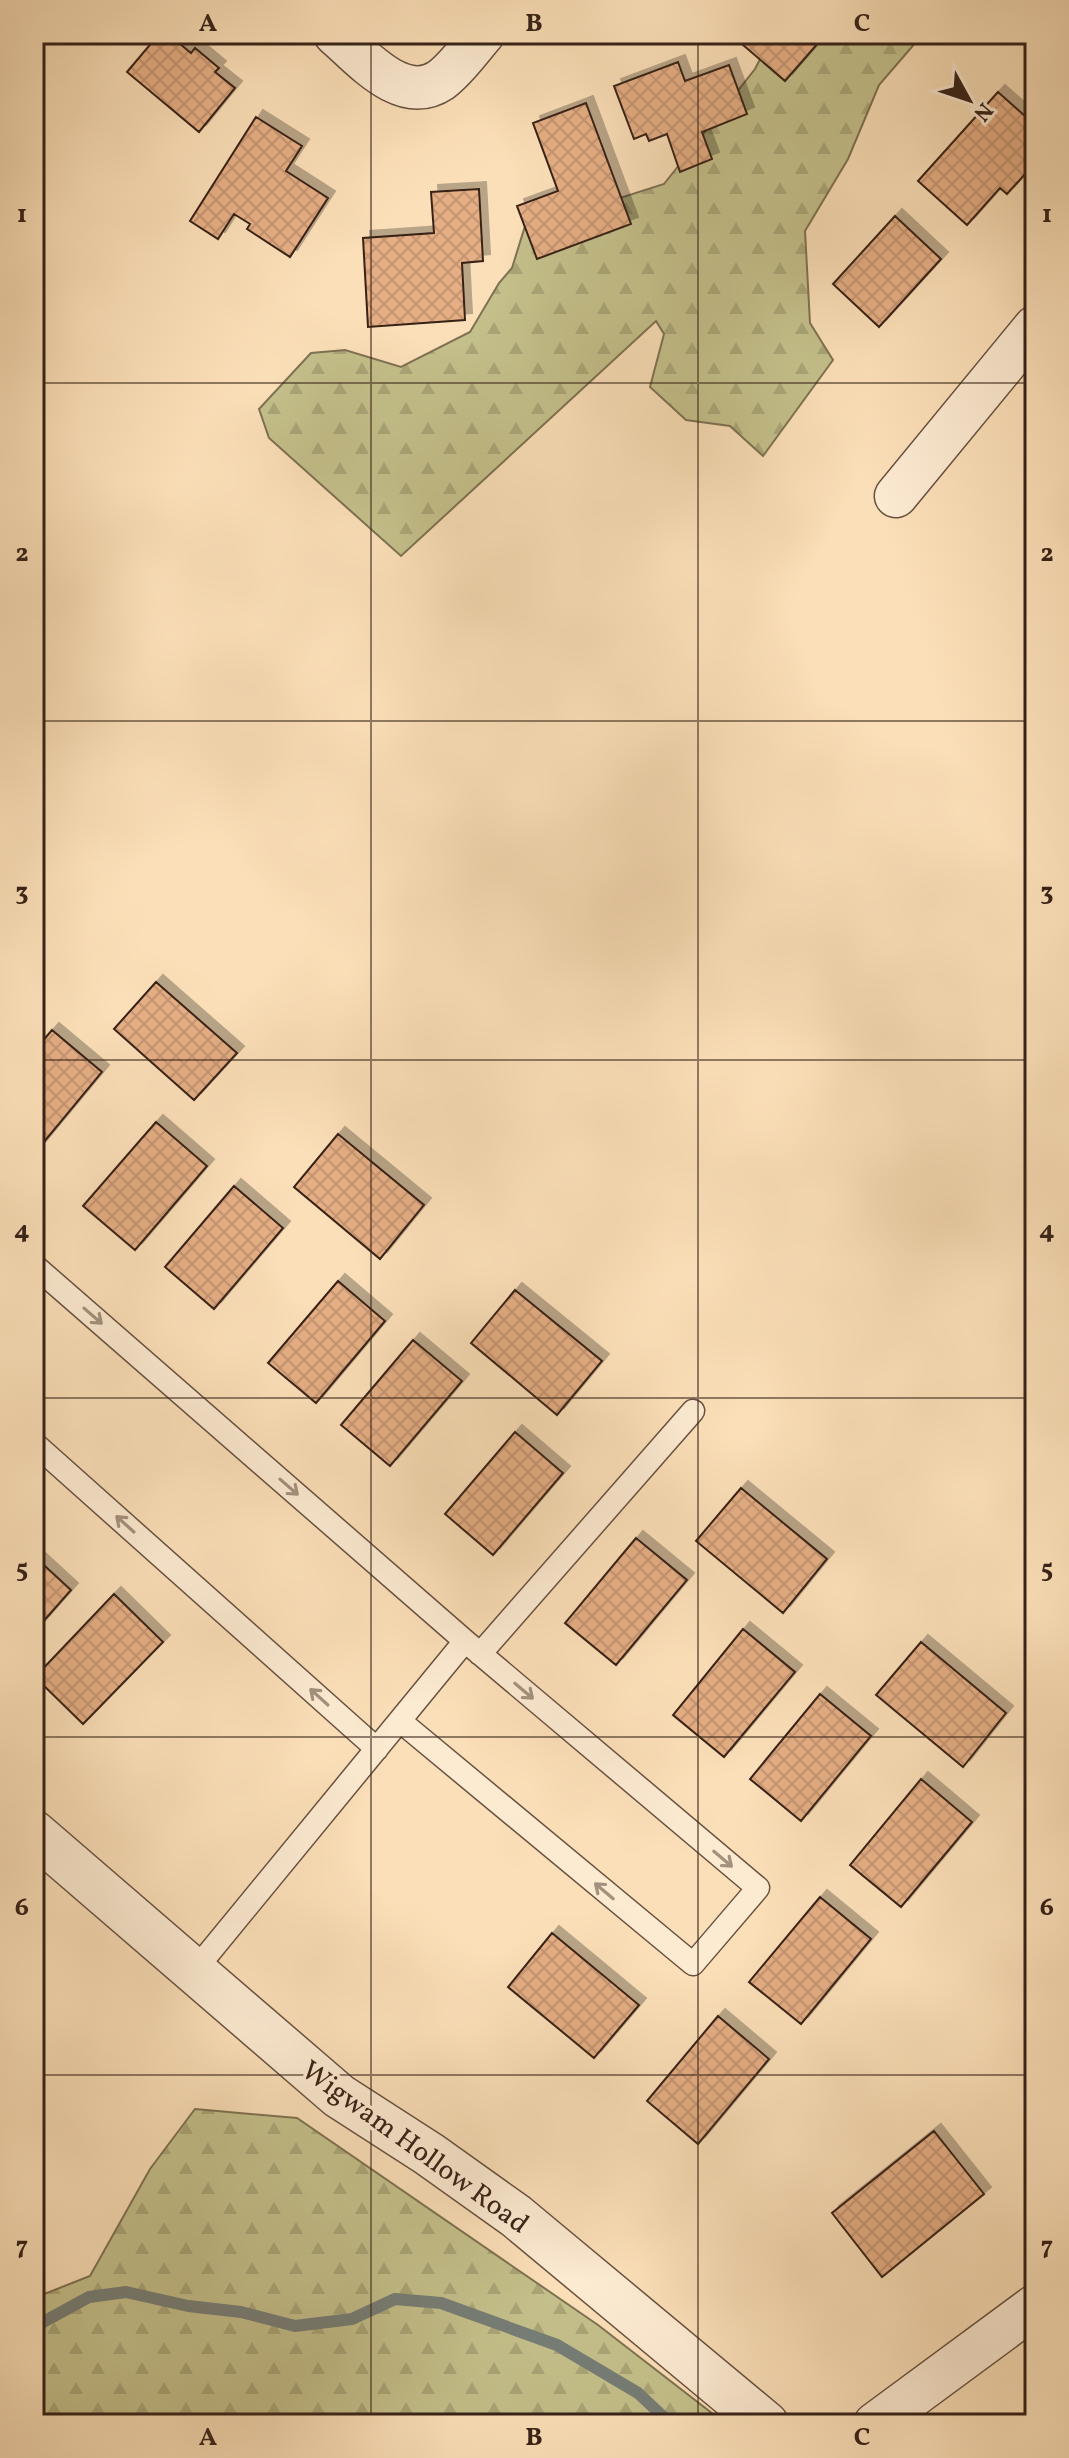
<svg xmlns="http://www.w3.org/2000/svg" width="1069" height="2458" viewBox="0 0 1069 2458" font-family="Vollkorn,serif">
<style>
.forest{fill:url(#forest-firs);stroke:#7e7152;stroke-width:2}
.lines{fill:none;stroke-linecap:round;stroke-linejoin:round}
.stream{stroke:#767e77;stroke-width:12}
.building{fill:url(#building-cross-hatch);stroke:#372218;stroke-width:2;filter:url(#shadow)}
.service-casing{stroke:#685140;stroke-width:25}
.minor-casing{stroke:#685140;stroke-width:45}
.tertiary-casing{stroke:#685140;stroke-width:47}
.service{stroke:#fcead1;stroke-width:22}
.minor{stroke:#fcead1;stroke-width:42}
.tertiary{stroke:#fcead1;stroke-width:44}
.oneway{stroke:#a3907e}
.grid{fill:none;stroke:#372218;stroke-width:2;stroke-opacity:0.55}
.labels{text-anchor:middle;stroke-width:7;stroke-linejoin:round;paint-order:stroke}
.street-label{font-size:28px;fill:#372218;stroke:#fcead1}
.neatline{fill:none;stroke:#372218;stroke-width:3}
.grid-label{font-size:26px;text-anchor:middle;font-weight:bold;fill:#372218}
</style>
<defs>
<pattern id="forest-firs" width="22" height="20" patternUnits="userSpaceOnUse" patternTransform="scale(2)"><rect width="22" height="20" fill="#c4c08b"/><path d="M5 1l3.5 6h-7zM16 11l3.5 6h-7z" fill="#a9a577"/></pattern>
<pattern id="building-cross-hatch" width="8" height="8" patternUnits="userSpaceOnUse" patternTransform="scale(2)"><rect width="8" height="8" fill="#e5ae84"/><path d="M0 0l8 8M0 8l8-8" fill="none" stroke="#c59571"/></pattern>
<filter id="shadow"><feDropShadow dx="7" dy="-7" stdDeviation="0" flood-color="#0004"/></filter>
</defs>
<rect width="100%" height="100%" fill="#fbdfb8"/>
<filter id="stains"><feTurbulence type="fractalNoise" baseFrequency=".0025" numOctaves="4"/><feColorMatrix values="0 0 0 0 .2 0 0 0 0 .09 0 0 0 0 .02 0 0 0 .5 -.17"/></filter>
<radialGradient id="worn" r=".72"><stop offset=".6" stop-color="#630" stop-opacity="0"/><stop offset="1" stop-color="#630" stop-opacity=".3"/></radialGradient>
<!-- forest -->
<path class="forest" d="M773,34H923L879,85L848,159L805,231L810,323L833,360L763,456L730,426L686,420L650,387L664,334L656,321L401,556L269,438L259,409L311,353L345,350L401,367L470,332L499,283L512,268L525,226L567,215L664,184L755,69Z
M195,2109L297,2118L598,2325L726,2424H34V2298L90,2276L150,2169Z"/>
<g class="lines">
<!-- stream -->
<path class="stream" d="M34,2327L89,2297L126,2292L188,2306L241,2312L295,2326L352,2319L395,2299L441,2303L557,2345L638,2393L671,2424"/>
</g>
<!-- building -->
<path class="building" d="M159,34H168L191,53L195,48L219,68L215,72L235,88L199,132L127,72Z
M741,34H826L785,81L736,39Z
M678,62L685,81L729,65L747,114L702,132L712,159L680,172L667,134L649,141L646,134L634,139L614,86Z
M998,92L1035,125V163L1007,194L1000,188L967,225L918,181Z
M586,103L631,224L537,259L517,206L558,191L533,123Z
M256,117L302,146L286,171L328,198L290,257L247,229L250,224L234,214L218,239L190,221Z
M479,189L483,261L462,263L465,320L368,327L363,238L434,233L431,192Z
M895,216L941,259L879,327L833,284Z
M156,982L237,1053L194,1100L114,1029Z
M52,1030L102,1072L34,1154V1051Z
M156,1122L207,1166L135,1250L83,1206Z
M338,1134L424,1205L380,1259L294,1187Z
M234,1186L283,1228L214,1309L165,1267Z
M338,1281L385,1321L316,1403L268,1363Z
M515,1290L602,1361L557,1415L471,1343Z
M413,1340L462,1381L390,1466L341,1425Z
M515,1432L563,1473L493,1555L445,1514Z
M741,1488L827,1559L783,1613L696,1541Z
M636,1538L687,1580L616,1665L565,1623Z
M34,1556L71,1590L34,1632Z
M114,1594L163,1642L83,1724L35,1677Z
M743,1629L795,1672L724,1757L673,1715Z
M921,1642L1006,1713L963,1767L876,1695Z
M820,1694L871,1736L801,1821L750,1779Z
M921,1779L972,1822L901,1907L850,1865Z
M820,1897L871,1939L801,2024L749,1982Z
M552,1933L639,2005L594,2058L508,1987Z
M718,2016L769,2059L698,2144L647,2101Z
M934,2131L984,2194L882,2277L832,2213Z"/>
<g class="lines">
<defs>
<path id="service" d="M34,1268L36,1267L465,1641L758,1888L693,1964L400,1721
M34,1443L377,1749
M480,1654L693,1411
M195,1970L465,1641"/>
<path id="minor" d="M335,34C362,57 402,106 441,80C457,68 470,49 483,34
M896,496L1035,327
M875,2424L1035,2306"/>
<path id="tertiary" d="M34,1833L339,2096L429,2154L516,2216L766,2424"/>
</defs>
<!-- service casing -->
<use href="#service" class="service-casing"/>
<!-- minor casing -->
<use href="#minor" class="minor-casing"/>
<!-- tertiary casing -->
<use href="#tertiary" class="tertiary-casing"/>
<!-- service -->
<use href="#service" class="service"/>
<!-- minor -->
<use href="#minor" class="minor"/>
<!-- tertiary -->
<use href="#tertiary" class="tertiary"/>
</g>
<!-- one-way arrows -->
<defs><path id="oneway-shaft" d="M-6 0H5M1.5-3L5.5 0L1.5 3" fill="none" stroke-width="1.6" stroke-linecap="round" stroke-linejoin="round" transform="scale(2)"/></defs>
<g class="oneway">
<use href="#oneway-shaft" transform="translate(93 1316) rotate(41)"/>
<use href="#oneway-shaft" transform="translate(289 1487) rotate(41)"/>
<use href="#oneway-shaft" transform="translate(125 1524) rotate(-138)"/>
<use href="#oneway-shaft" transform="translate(524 1691) rotate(40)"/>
<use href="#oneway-shaft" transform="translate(319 1697) rotate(-138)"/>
<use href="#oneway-shaft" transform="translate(723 1859) rotate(40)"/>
<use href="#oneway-shaft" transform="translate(604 1891) rotate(-140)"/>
</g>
<!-- grid -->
<path class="grid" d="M371,34V2424M698,34V2424M34,383H1035M34,721H1035M34,1060H1035M34,1398H1035M34,1737H1035M34,2075H1035"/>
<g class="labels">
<!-- street labels -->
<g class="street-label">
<text transform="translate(416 2146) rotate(36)" y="10">Wigwam Hollow Road</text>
</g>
</g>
<!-- margin -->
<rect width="1069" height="2458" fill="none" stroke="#fbdfb8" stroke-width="88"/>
<!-- north arrow -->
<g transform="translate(969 100) rotate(130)" stroke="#fcead1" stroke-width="6" paint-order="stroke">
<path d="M0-6L14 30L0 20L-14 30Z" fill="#372218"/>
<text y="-12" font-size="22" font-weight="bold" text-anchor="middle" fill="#372218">N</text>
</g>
<rect x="44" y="44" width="981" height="2370" class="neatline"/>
<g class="grid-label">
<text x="208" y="31">A</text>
<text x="534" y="31">B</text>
<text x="862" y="31">C</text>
<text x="22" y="222">1</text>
<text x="1047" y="222">1</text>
<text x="22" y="561">2</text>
<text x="1047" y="561">2</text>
<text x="22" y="900">3</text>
<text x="1047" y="900">3</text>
<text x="22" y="1238">4</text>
<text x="1047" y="1238">4</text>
<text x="22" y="1577">5</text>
<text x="1047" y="1577">5</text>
<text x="22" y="1915">6</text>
<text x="1047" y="1915">6</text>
<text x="22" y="2254">7</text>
<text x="1047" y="2254">7</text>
<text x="208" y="2445">A</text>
<text x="534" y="2445">B</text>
<text x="862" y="2445">C</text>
</g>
<rect width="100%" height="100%" filter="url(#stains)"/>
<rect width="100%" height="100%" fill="url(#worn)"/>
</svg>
